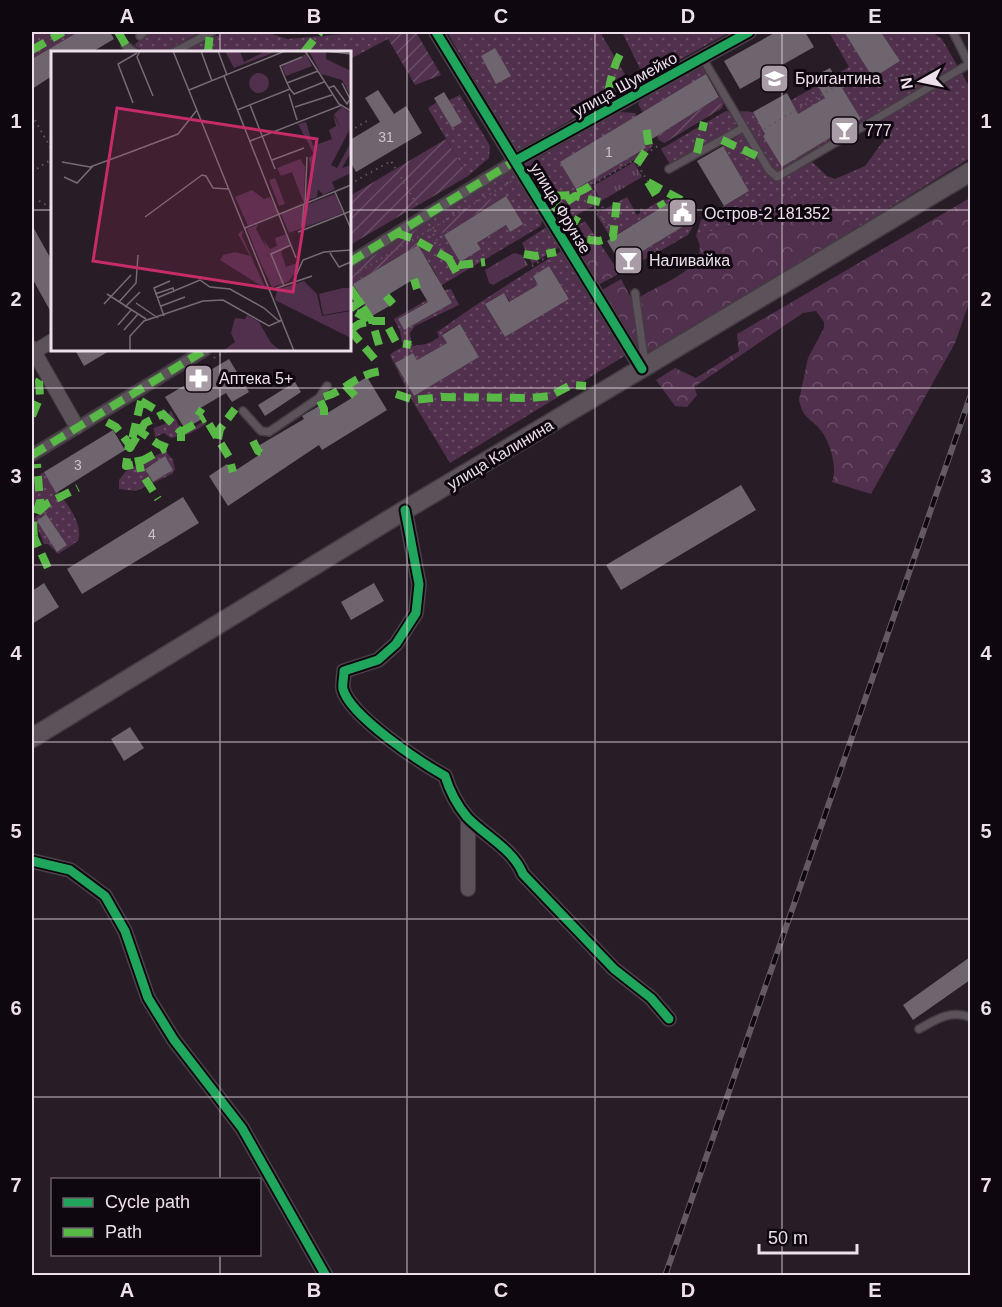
<svg xmlns="http://www.w3.org/2000/svg" width="1002" height="1307" viewBox="0 0 1002 1307" font-family="Helvetica,sans-serif">
<style>
.grass{fill:url(#grass-dots);fill-rule:evenodd}
.forest{fill:url(#forest-crowns)}
.park{fill:url(#park-tufts)}
.garden{fill:url(#garden-furrows)}
.building{fill:#6f656e}
.lines{fill:none;stroke-linecap:round;stroke-linejoin:round}
.service-casing{stroke:#443b43;stroke-width:10}
.pedestrian-casing{stroke:#443b43;stroke-width:14}
.minor-casing{stroke:#443b43;stroke-width:16}
.secondary-casing{stroke:#443b43;stroke-width:21}
.path{stroke:#5f565d;stroke-width:2;stroke-dasharray:1.5 4.5;stroke-linecap:butt}
.service{stroke:#5c535a;stroke-width:7}
.pedestrian{stroke:#5c535a;stroke-width:10}
.minor{stroke:#5c535a;stroke-width:14}
.secondary{stroke:#5c535a;stroke-width:18}
.rail-casing{stroke:#645a62;stroke-width:6}
.rail{stroke:#0f070f;stroke-width:4;stroke-dasharray:11;stroke-linecap:butt}
.quiet{stroke:#58b947;stroke-width:8;stroke-dasharray:15 8;stroke-linecap:butt}
.cycleway-casing{stroke:#0f070f;stroke-width:13}
.cycleway{stroke:#20a55d;stroke-width:9}
.grid{fill:none;stroke:#eee0eb;stroke-width:1.5;stroke-opacity:0.55}
.labels{text-anchor:middle;stroke-width:6;stroke-linejoin:round;paint-order:stroke}
.number-label{font-size:14px;fill:#cec1cc}
.poi-label{font-size:16px;fill:#eee0eb;stroke:#0f070f;text-anchor:start}
.street-label{font-size:16px;fill:#eee0eb;stroke:#0f070f}
.inset-road{fill:none;stroke:#776b75;stroke-width:1.5}
.view{fill:#c62c69;fill-opacity:0.15;stroke:#c62c69;stroke-width:3}
.inset-edge{fill:none;stroke:#eee0eb;stroke-width:3}
.neatline{fill:none;stroke:#eee0eb;stroke-width:2}
.grid-label{font-size:20px;text-anchor:middle;font-weight:bold;fill:#eee0eb}
</style>
<defs>
<pattern id="grass-dots" width="8" height="8" patternUnits="userSpaceOnUse" patternTransform="scale(1.5)"><rect width="8" height="8" fill="#50304c"/><path d="M2 2h.1M6 6h.1" fill="none" stroke="#6a4e66" stroke-width="1.8" stroke-linecap="round"/></pattern>
<pattern id="forest-crowns" width="20" height="18" patternUnits="userSpaceOnUse" patternTransform="scale(1.5)"><rect width="20" height="18" fill="#50304c"/><path d="M2 6a3 3 0 1 1 6 0M12 15a3 3 0 1 1 6 0" fill="none" stroke="#6a4e66"/></pattern>
<pattern id="park-tufts" width="24" height="20" patternUnits="userSpaceOnUse" patternTransform="scale(1.5)"><rect width="24" height="20" fill="#50304c"/><path d="M3 7l-1-3M5 7V3M7 7l1-3M15 17l-1-3M17 17v-4M19 17l1-3" fill="none" stroke="#6a4e66"/></pattern>
<pattern id="garden-furrows" width="10" height="10" patternUnits="userSpaceOnUse" patternTransform="scale(1.5)"><rect width="10" height="10" fill="#50304c"/><path d="M-1 1l2-2M0 10L10 0M9 11l2-2" fill="none" stroke="#6a4e66"/></pattern>
</defs>
<rect width="100%" height="100%" fill="#281d26"/>
<!-- grass -->
<path class="grass" d="M36,32H78L32,59V34Z
M150,32H200L169,50L144,52L134,45Z
M225,32H266L287,39L366,32H401L350,59V52H182Z
M447,32H600L631,85L516,152Z
M622,32H730L645,79Z
M829,32H844L873,78L900,61L881,32H932L942,39L970,88V158L854,230L840,202L824,197L766,200L728,226L696,236L701,220L749,191L723,146L748,130L737,111L753,112L757,120L849,67ZM842,88L861,119L782,167L763,135ZM882,116L884,140L865,166L835,179L827,176L809,159Z
M699,64L706,68L725,99L722,108L664,143L659,140L638,104L646,94ZM706,74L720,97L659,134Z
M460,95L490,146L489,158L468,176L428,108L437,102L452,128L449,100Z
M726,111L731,112L739,126L671,166L661,149Z
M619,112L635,113L653,145L646,153L591,185L600,202L559,225L524,163L543,155ZM630,121L646,148L576,189Z
M511,168L543,217L541,226L425,295L419,287L437,276L414,239L430,229L424,219ZM506,196L510,232L506,225L477,243L460,262L444,235Z
M627,197L637,215L640,213V208L645,210L661,200L675,199L611,238L596,214Z
M689,223L693,226L688,235L626,270L621,264Z
M545,228H549L561,246L532,264L522,243Z
M563,250L626,355L450,463L413,402L390,355C407,339 420,352 439,337L437,332C478,303 520,276 563,250ZM549,266L569,299L505,337L485,304L504,293L510,302L538,285L533,276ZM460,324L479,357L414,396L395,363L413,353L417,360L447,343L442,334Z
M451,289L459,305L415,326L410,333L411,342L402,343L400,331L394,319L444,290ZM445,292L452,303L404,330L398,319Z
M171,411L181,429L186,432L204,421L206,424L189,434L171,438L164,433L155,437L154,428L165,424V418Z
M165,451L173,460L175,469L172,474L136,491L119,489V480L126,471ZM165,457L173,470L153,482L145,468Z
M44,472C54,489 86,520 78,541L58,554L48,544H44L34,519L41,511H37L32,502V480ZM46,514L67,545L58,551L37,521Z"/>
<!-- forest -->
<path class="forest" d="M796,196L824,197L841,202L854,230L643,356L602,290L621,279L633,302C652,285 716,270 696,236L728,226L766,200Z
M970,198V300L955,343L871,494L832,482C838,468 830,439 818,427C808,417 803,417 799,400L808,358L824,328V322L816,311L803,313L694,387L697,395L687,407L675,406L656,380L675,368L696,378L739,351L737,334Z
M585,221L617,269V275L598,285L566,233Z"/>
<!-- park -->
<path class="park" d="M634,162L642,177L601,201L593,186Z
M514,253L522,255L528,265L493,285L489,283L485,270Z"/>
<!-- garden -->
<path class="garden" d="M401,32H416L441,75L415,85L387,37Z
M720,97L722,108L664,143L659,135Z
M446,139L468,176L350,245V196Z
M488,195L493,203L443,234L438,226Z
M424,219L431,229L415,239L418,245L353,284L372,316H369L351,285L350,264Z"/>
<!-- building -->
<path class="building" d="M78,32H110L114,39L92,52H52V76L32,89V59Z
M776,32H805L814,47L740,89L724,61Z
M844,32H881L900,61L873,78Z
M495,48L511,76L496,84L481,56Z
M830,68L861,119L782,167L763,136L765,134L753,112L787,93L798,114L825,98L813,77Z
M706,74L719,97L644,144L646,148L576,189L560,162Z
M378,90L394,114L406,106L422,133L356,172L350,161V140L380,122L365,98Z
M444,92L462,122L452,128L434,98Z
M723,146L749,191L724,206L697,161Z
M506,196L523,224L510,232L506,225L477,243L481,249L460,262L444,235Z
M675,199L689,223L621,264L607,241Z
M32,225L52,261V314L32,278Z
M418,245L452,303L404,330L398,319L428,302L414,279L386,296L391,305L372,316L353,284Z
M549,266L569,299L505,337L485,304L504,293L509,302L538,285L533,276Z
M460,324L479,357L414,396L395,363L413,353L417,360L447,343L442,335Z
M75,350H111L84,366Z
M229,359L249,392L232,402L226,393L197,410L202,419L185,429L165,397Z
M367,377L387,410L322,450L319,445L228,506L209,476L227,464L233,472L262,453L258,446L304,419L302,416L319,406L324,415L355,396L350,387Z
M295,382L301,392L265,416L258,405Z
M113,430L125,450L56,493L44,472Z
M165,456L173,470L153,482L145,469Z
M741,485L756,510L621,590L606,565Z
M183,497L199,523L82,594L67,569Z
M46,514L67,545L57,552L37,521Z
M44,583L59,607L32,624V591Z
M374,583L384,601L351,620L341,602Z
M130,727L144,748L124,761L111,739Z
M970,957V980L913,1020L903,1005Z"/>
<g class="lines">
<defs>
<path id="service" d="M953,32L970,66
M140,36L144,32
M125,45L134,52
M174,52L212,32
M703,59L769,170L777,177L969,64
M669,169L743,128
M635,293L645,364
M243,411L261,431L269,432L319,398L327,386
M919,1029C937,1019 950,1010 970,1017"/>
<path id="pedestrian" d="M350,262L515,161
M32,455L205,350"/>
<path id="minor" d="M436,32L642,369
M515,161L749,32
M32,348L77,427
M34,352L52,341
M405,510L419,584L416,613L396,644L378,660L344,671C344,677 342,684 343,689C350,716 420,762 445,776C450,792 456,804 467,817C485,836 513,849 523,874L614,969L651,998L669,1019
M32,861L70,870L105,896L125,931L148,998L174,1040L242,1128L326,1276
M468,889V818"/>
<path id="secondary" d="M32,738L405,510L970,172"/>
</defs>
<!-- service casing -->
<use href="#service" class="service-casing"/>
<!-- pedestrian casing -->
<use href="#pedestrian" class="pedestrian-casing"/>
<!-- minor casing -->
<use href="#minor" class="minor-casing"/>
<!-- secondary casing -->
<use href="#secondary" class="secondary-casing"/>
<!-- path -->
<path class="path" d="M32,115L52,150
M350,131L367,121
M759,132L838,85H870L907,75L939,69
M635,160L648,182
M32,172L52,159
M350,184L391,161L419,208
M39,201L52,208
M603,208L590,186L658,146
M598,211L613,237
M683,213L688,210
M430,229L448,258
M651,246L657,256
M628,260L633,269
M532,266L555,252
M358,272L362,279
M350,277L512,181
M411,345L416,343
M214,358L228,350"/>
<!-- service -->
<use href="#service" class="service"/>
<!-- pedestrian -->
<use href="#pedestrian" class="pedestrian"/>
<!-- minor -->
<use href="#minor" class="minor"/>
<!-- secondary -->
<use href="#secondary" class="secondary"/>
<defs>
<path id="rail" d="M665,1276L970,397"/>
</defs>
<!-- rail casing -->
<use href="#rail" class="rail-casing"/>
<!-- rail -->
<use href="#rail" class="rail"/>
<!-- quiet -->
<path class="quiet" d="M118,32L130,52
M32,50L63,32
M208,52L210,32
M304,52L320,32
M603,113C610,90 610,70 623,49
M722,140L761,158
M697,153L704,122
M637,164L649,146L646,126
M648,182L683,201
M648,182L663,207
M533,188C555,198 570,199 590,186
M556,204L564,213L579,222
M548,215L575,196L600,202
M397,233L414,239L460,265L485,262
M566,246L580,239L599,241L613,237L617,200
M524,254L536,256L556,252
M449,259L459,277
M350,262L515,161
M414,279L417,289
M350,288L372,321L359,324L350,330
M386,296L393,304
M363,300L350,309L368,319
M350,330L378,363
M379,345L372,321H385L396,342L411,345
M345,385L355,396
M396,394L414,400L442,397L530,398L550,396L571,385L586,386
M141,401L130,448L145,423L163,414
M141,401L163,414L181,432V441
M197,410L203,414
M324,415V409L319,398C344,394 352,375 382,371
M32,416L40,397L39,381L42,377
M107,422L116,427L129,444L126,466L136,464L165,448
M209,424L229,457L233,472
M135,428L158,444L168,448
M181,432L205,418
M218,439L220,429L235,409
M253,441L258,451L262,453
M32,455L205,350
M138,457L141,472L158,499
M38,512L48,503L78,488
M32,533L48,568
M34,536L33,524L40,501L37,464"/>
<defs>
<path id="cycleway" d="M436,32L642,369
M515,161L749,32
M405,510L419,584L416,613L396,644L378,660L344,671C344,677 342,684 343,689C350,716 420,762 445,776C450,792 456,804 467,817C485,836 513,849 523,874L614,969L651,998L669,1019
M32,861L70,870L105,896L125,931L148,998L174,1040L242,1128L326,1276"/>
</defs>
<!-- cycleway casing -->
<use href="#cycleway" class="cycleway-casing"/>
<!-- cycleway -->
<use href="#cycleway" class="cycleway"/>
</g>
<!-- grid -->
<path class="grid" d="M220,32V52M407,32V1276M595,32V1276M782,32V1276M32,210H52M350,210H970M220,350V1180M32,388H970M32,565H970M32,742H970M32,919H970M32,1097H970M220,1254V1276"/>
<!-- icons -->
<defs>
<symbol id="school-square" viewBox="-11 -11 22 22"><rect x="-9" y="-9" width="18" height="18" rx="4" fill="#a99ca6" stroke="#0f070f"/><path d="M0-5L7-2L0 1L-7-2ZM-4 1L0 2.5L4 1V4Q0 6-4 4Z" fill="#fff"/></symbol>
<symbol id="bar-square" viewBox="-11 -11 22 22"><rect x="-9" y="-9" width="18" height="18" rx="4" fill="#a99ca6" stroke="#0f070f"/><path d="M-6-5H6L.8 .8V4.5H3.5V6h-7V4.5H-.8V.8Z" fill="#fff"/></symbol>
<symbol id="civic-square" viewBox="-11 -11 22 22"><rect x="-9" y="-9" width="18" height="18" rx="4" fill="#a99ca6" stroke="#0f070f"/><path d="M-.6-6.5H3V-4.5H.6V-3L4-1V1h2V6H-6V1h2V-1L-.6-3ZM-1.2 2.5V6h2.4V2.5Z" fill="#fff"/></symbol>
<symbol id="pharmacy-square" viewBox="-11 -11 22 22"><rect x="-9" y="-9" width="18" height="18" rx="4" fill="#a99ca6" stroke="#0f070f"/><path d="M-2-6h4v4h4v4h-4v4h-4v-4h-4v-4h4Z" fill="#fff"/></symbol>
</defs>
<g fill-rule="evenodd">
<use href="#school-square" x="758" y="62" width="33" height="33"/>
<use href="#bar-square" x="828" y="114" width="33" height="33"/>
<use href="#civic-square" x="666" y="196" width="33" height="33"/>
<use href="#bar-square" x="612" y="244" width="33" height="33"/>
<use href="#pharmacy-square" x="182" y="362" width="33" height="33"/>
</g>
<g class="labels">
<!-- number labels -->
<g class="number-label">
<text x="386" y="142">31</text>
<text x="609" y="157">1</text>
<text x="78" y="470">3</text>
<text x="152" y="539">4</text>
</g>
<!-- poi labels -->
<g class="poi-label">
<text x="795" y="84">Бригантина</text>
<text x="865" y="136">777</text>
<text x="704" y="219">Остров-2 181352</text>
<text x="649" y="266">Наливайка</text>
<text x="219" y="384">Аптека 5+</text>
</g>
<!-- street labels -->
<g class="street-label">
<text transform="translate(625 84) rotate(-29)" y="6">улица Шумейко</text>
<text transform="translate(561 208) rotate(59)" y="6">улица Фрунзе</text>
<text transform="translate(500 454) rotate(-31)" y="6">улица Калинина</text>
</g>
</g>
<!-- overview -->
<g transform="translate(51 51)">
<rect width="300" height="300" fill="#281d26"/>
<path d="M174,0H189L193,11L215,0H227L183,17ZM258,0L275,1V8L300,20L298,42L291,29L270,23ZM255,3L261,15L235,25L231,16ZM198 32a10 10 0 1 1 20 0a10 10 0 1 1-20 0ZM291,56L300,62V76L280,114L286,117L300,91V101L291,117L300,114V122L281,131L284,138L272,144L267,138L266,146L255,150L261,126L258,107L263,103L247,73L255,71L262,95L281,88L278,79L285,75L282,63L291,80L283,63ZM249,108L254,116L253,150L252,151L244,155L252,150L241,121L230,125L226,117ZM201,139L213,148L219,146L228,162L197,175L184,146ZM284,143L292,162L238,182L230,163ZM235,183L239,193L230,201L235,216L246,212V219L237,231L221,236L210,213L217,205L213,189L219,198L226,195L224,187ZM253,230L266,243L271,265L300,260V287L224,249L226,239ZM292,237H300V259L272,264L268,243Z" fill="#50304c"/>
<path d="M207,173L205,178L217,200L215,212L210,213L196,178ZM192,179L191,185L215,238L169,209L172,204L184,201L199,205L187,183ZM196,264L208,271L220,292L230,300H172L184,291L180,282L184,267L194,268Z" fill="#50304c"/>
<path d="M224,127L234,153L228,155L218,129Z" fill="#50304c"/>
<path class="inset-road" d="M89,0L86,6L102,45M122,0L243,300M150,0L161,30M167,0L176,24M254,0L288,53L300,60M275,0L300,3M173,25L245,207M236,32L229,15L251,6M277,37L283,35L296,53L299,48L291,32M239,38L243,43L273,31M138,39L234,0M238,43L246,69M82,52L67,13L86,2M199,54L224,118M244,56L281,44M186,59L239,38L236,32L267,20M199,90L291,54M221,109L253,97M11,111L39,116L77,102L127,83L146,59M13,126L26,132L42,115M284,141L300,178M254,152L256,106M94,166L151,124L155,125L162,137L178,138M251,176L253,153M194,177L300,134M247,181L300,160M279,202L288,216L300,211M244,227L252,209L273,201L300,199M233,235L220,203L240,194M223,238L261,225M56,243L95,268M104,243L122,237L123,241M106,247L149,229L159,236L179,238L213,257L229,271M68,251L85,232L87,204M85,252L107,267M53,253L80,224M110,255L134,246M74,256L89,241M113,265L103,237L119,230M67,274L80,259M73,279L87,263M79,300V285L93,270L152,250L172,249L218,275L231,269"/>
<path class="view" d="M66,57L266,88L242,241L42,210Z"/>
<rect width="300" height="300" class="inset-edge"/>
</g>
<!-- border -->
<rect width="1002" height="1307" fill="none" stroke="#0f070f" stroke-width="66"/>
<!-- legend -->
<rect x="51" y="1178" width="210" height="78" fill="#0f070f" stroke="#685e67" stroke-width="1.5"/>
<rect x="63" y="1198" width="30" height="9" fill="#20a55d" stroke="#685e67" stroke-width="1.5"/>
<text x="105" y="1208" font-size="18" fill="#eee0eb">Cycle path</text>
<rect x="63" y="1228" width="30" height="9" fill="#58b947" stroke="#685e67" stroke-width="1.5"/>
<text x="105" y="1238" font-size="18" fill="#eee0eb">Path</text>
<!-- north arrow -->
<g transform="translate(921 81) rotate(261)" stroke="#0f070f" stroke-width="4.5" paint-order="stroke">
<path d="M0-4.5L10 22L0 15L-10 22Z" fill="#eee0eb"/>
<text y="-9" font-size="16" font-weight="bold" text-anchor="middle" fill="#eee0eb">N</text>
</g>
<!-- scale -->
<path d="M759 1244v9h98v-9" fill="none" stroke="#eee0eb" stroke-width="3"/>
<text x="768" y="1244" font-size="18" fill="#eee0eb" stroke="#0f070f" stroke-width="4.5" paint-order="stroke">50 m</text>
<rect x="33" y="33" width="936" height="1241" class="neatline"/>
<g class="grid-label">
<text x="127" y="23">A</text>
<text x="314" y="23">B</text>
<text x="501" y="23">C</text>
<text x="688" y="23">D</text>
<text x="875" y="23">E</text>
<text x="16" y="128">1</text>
<text x="986" y="128">1</text>
<text x="16" y="306">2</text>
<text x="986" y="306">2</text>
<text x="16" y="483">3</text>
<text x="986" y="483">3</text>
<text x="16" y="660">4</text>
<text x="986" y="660">4</text>
<text x="16" y="838">5</text>
<text x="986" y="838">5</text>
<text x="16" y="1015">6</text>
<text x="986" y="1015">6</text>
<text x="16" y="1192">7</text>
<text x="986" y="1192">7</text>
<text x="127" y="1297">A</text>
<text x="314" y="1297">B</text>
<text x="501" y="1297">C</text>
<text x="688" y="1297">D</text>
<text x="875" y="1297">E</text>
</g>
</svg>
